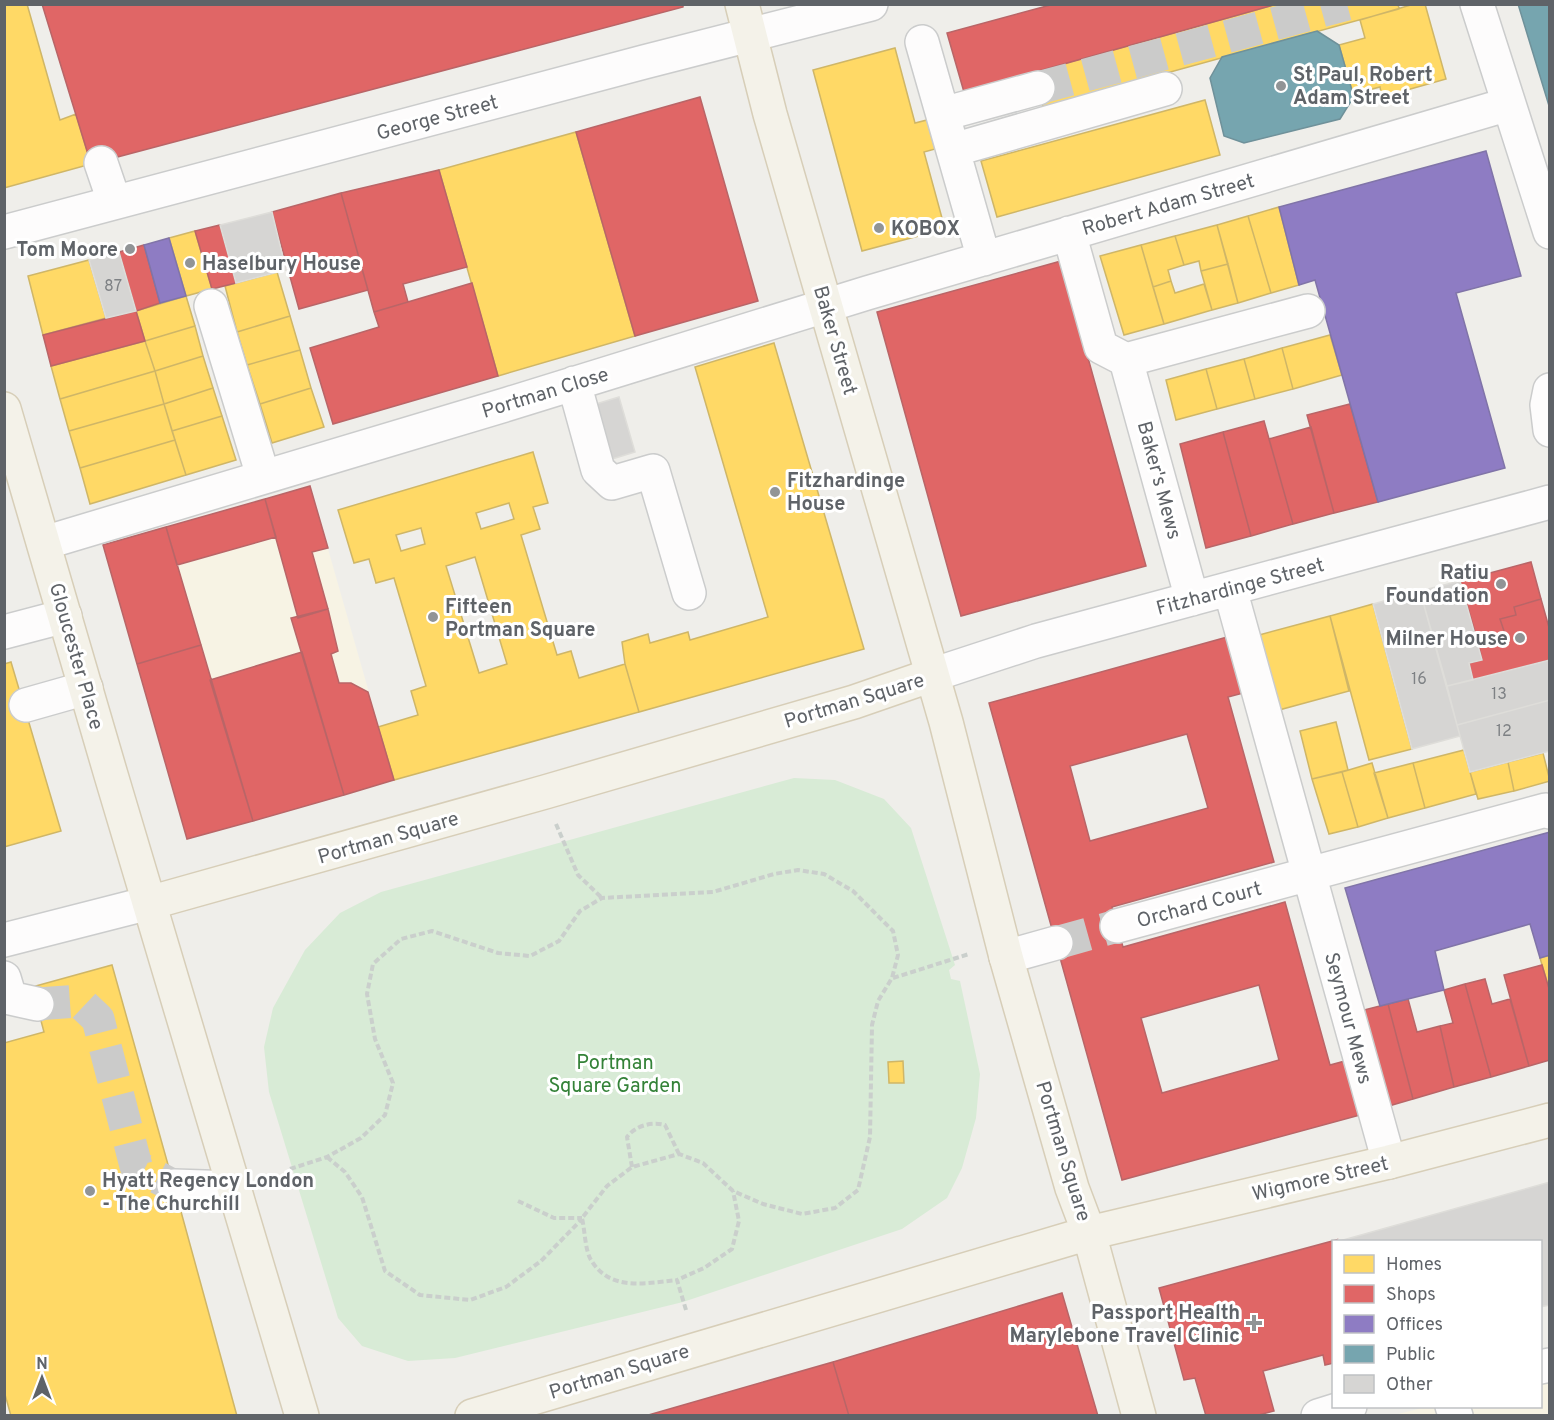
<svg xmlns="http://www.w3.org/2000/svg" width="1554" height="1420" viewBox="0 0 1554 1420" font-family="Overpass,sans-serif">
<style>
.commercial{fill:#f7f3e4}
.green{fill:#d8ebd6}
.homes{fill:#ffd966;stroke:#cfb667;stroke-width:1.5;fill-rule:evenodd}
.shops{fill:#e06666;stroke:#b96567;stroke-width:1.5;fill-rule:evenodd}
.offices{fill:#8e7cc3;stroke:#8074a8;stroke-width:1.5}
.public{fill:#76a5af;stroke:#6f919a;stroke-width:1.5}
.building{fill:#d6d5d3;stroke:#deddd9;stroke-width:1.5}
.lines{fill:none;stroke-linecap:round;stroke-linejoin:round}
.minor-tunnel{stroke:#cbcbca;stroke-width:33;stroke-dasharray:33 16;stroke-linecap:butt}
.minor-casing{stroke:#cbcccc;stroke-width:36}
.major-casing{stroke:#d7ceb8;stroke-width:36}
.path{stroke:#cacfcc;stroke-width:4;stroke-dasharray:6 3;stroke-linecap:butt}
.minor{stroke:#fdfcfc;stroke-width:33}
.major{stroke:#f4f2e9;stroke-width:33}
.poi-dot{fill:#919496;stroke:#fff;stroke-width:2}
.labels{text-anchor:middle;stroke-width:6;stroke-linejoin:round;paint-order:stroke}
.number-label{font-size:16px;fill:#7e8184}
.poi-label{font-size:20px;font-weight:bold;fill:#5f6368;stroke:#fff;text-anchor:start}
.street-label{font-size:20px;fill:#5f6368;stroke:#fff}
.park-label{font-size:20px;fill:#348238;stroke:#fff}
</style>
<rect width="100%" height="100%" fill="#efeeea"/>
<!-- commercial -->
<path class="commercial" d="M310,486L394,780L187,839L103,545Z
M1549,1375V1415L1390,1416L1426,1407L1540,1406L1541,1377Z"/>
<!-- green -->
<path class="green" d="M794,778L835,780L884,799L911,828L955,965L949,970L951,979L960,981L980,1074L976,1118L962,1168L947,1198L902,1229L683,1302L455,1358L408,1361L362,1346L338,1318L269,1092L264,1047L273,1008L305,950L340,913L381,892Z"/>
<!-- homes -->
<path class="homes" d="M4,4H27L60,120L76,114L91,164L4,188Z
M1277,4H1398L1399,9L1043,107L1034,72Z
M1414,4H1425L1446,79L1382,97L1380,87L1353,94L1339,45L1365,38L1360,20Z
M895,48L915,123L927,120L935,149L924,152L945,229L862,251L813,70Z
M1205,100L1220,155L997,217L981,161Z
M576,132L635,336L498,376L439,170Z
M1279,207L1299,285L1271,293L1248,216Z
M1248,216L1271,293L1238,303L1217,225Z
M1217,225L1228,264L1201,271L1199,261L1184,265L1175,236Z
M195,231L212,289L186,296L169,238Z
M1175,236L1184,265L1168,270L1171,281L1153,287L1141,245Z
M1141,245L1164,324L1124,335L1100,256Z
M89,260L106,318L43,335L28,276Z
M1228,264L1238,303L1212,310L1201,271Z
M277,272L290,316L237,332L225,286Z
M1171,281L1175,293L1204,284L1212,310L1164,324L1153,287Z
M186,296L195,326L145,341L136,311Z
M290,316L300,350L247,365L237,332Z
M195,326L203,356L155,371L145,341Z
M1330,335L1342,375L1293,389L1282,348Z
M145,341L155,371L60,399L51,366Z
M774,343L864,649L639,712L625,664L622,642L648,634L650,643L688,632L690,640L768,617L695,367Z
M1282,348L1293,389L1255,399L1244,359Z
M300,350L311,388L260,404L247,365Z
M203,356L213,388L164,404L155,371Z
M1244,359L1255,399L1217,409L1206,369Z
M1206,369L1217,409L1176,420L1166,380Z
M155,371L164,404L69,431L60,399Z
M213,388L222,416L172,431L164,404Z
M311,388L324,427L272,443L260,404Z
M164,404L175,440L80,468L69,431Z
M222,416L236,460L186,475L172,431Z
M175,440L186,475L90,504L80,468Z
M533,452L548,503L533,507L540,529L521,535L557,655L571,651L579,678L625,664L639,712L394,780L378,727L418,715L411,691L426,686L394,578L376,583L369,559L354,563L338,510ZM509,503L514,519L481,529L476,513ZM421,528L425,544L401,551L396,535ZM475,557L507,664L479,673L446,566Z
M1373,604L1412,749L1369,760L1330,616Z
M1330,616L1349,691L1279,710L1259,635Z
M11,662L61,831L4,847V664Z
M1336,722L1348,770L1312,779L1300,731Z
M1464,750L1476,794L1425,808L1413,763Z
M1543,753L1550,781L1514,791L1508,762Z
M1508,762L1514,791L1478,799L1470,772Z
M1372,763L1388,818L1358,827L1342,772Z
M1413,763L1425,808L1388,818L1374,773Z
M1342,772L1358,827L1329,834L1312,779Z
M1550,955V992L1540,958Z
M112,965L174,1186L237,1416H11L4,1391V1043L44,1032L32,987Z
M903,1061L904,1083H889L888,1062Z"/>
<!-- shops -->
<path class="shops" d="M42,4H683V7L91,164Z
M1054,4H1277L964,92L947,33Z
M700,97L758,301L635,336L576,132Z
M439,170L467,267L403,284L408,302L374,312L341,193Z
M341,193L368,290L299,309L272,212Z
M220,225L236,283L212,289L195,231Z
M144,245L160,303L136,311L119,252Z
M1061,261L1146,566L961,616L877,312Z
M472,283L498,376L333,424L310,348L379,327L374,312Z
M136,311L145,341L51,366L43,335Z
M1350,404L1378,502L1334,513L1307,415Z
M1264,421L1293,524L1251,536L1223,432Z
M1311,427L1334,513L1293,524L1269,439Z
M1223,432L1251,536L1206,548L1180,444Z
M310,486L328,548L312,552L328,609L298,618L265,499Z
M265,499L276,537L177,565L166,527Z
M166,527L201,645L137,664L103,545Z
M1531,562L1541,599L1514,607L1516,615L1500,619L1505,634L1478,642L1460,581Z
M1541,599L1550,631V660L1473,680L1469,663L1482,660L1478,642L1505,634L1500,619L1516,615L1514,607Z
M328,609L338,651L331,654L339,683H351L368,692L394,780L344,795L291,618Z
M1231,636L1247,692L1228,697L1274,862L1112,907L1123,947L1285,902L1330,1065L1345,1061L1360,1115L1122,1180L989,703ZM1187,734L1208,808L1090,841L1070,766ZM1259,985L1279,1060L1162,1093L1141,1018Z
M201,645L253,821L187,839L137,664Z
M302,652L344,795L253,821L210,680Z
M1542,965L1550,992V1060L1529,1066L1504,975Z
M1485,979L1492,1004L1510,999L1529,1066L1491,1077L1465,984Z
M1465,984L1491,1077L1454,1087L1440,1026L1453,1023L1444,990Z
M1408,999L1417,1032L1440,1026L1454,1087L1413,1099L1388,1004Z
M1388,1004L1413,1099L1382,1108L1364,1010Z
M1336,1240L1334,1242V1363L1325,1365L1323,1355L1263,1371L1274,1411L1255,1416H1206L1195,1378L1184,1380L1159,1288Z
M1062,1293L1098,1416H849L833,1362Z
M833,1362L849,1416H645Z"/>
<!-- offices -->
<path class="offices" d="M1486,151L1521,276L1456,293L1505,468L1378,502L1315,280L1299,285L1279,207Z
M169,238L186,296L160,303L144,245Z
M1550,832V955L1540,958L1530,924L1435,951L1444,990L1380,1006L1345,888Z"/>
<!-- public -->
<path class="public" d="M1518,4H1550V109Z
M1317,31L1339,45L1353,94V98L1340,119L1244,143L1224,136L1210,78L1222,57Z"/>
<!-- building -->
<path class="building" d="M272,212L286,270L236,283L220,225Z
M119,252L136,311L106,318L89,260Z
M619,397L635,452L612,459L596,404Z
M1460,581L1482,660L1469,663L1473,680L1447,686L1420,591Z
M1420,591L1460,736L1412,749L1373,604Z
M1550,660V700L1457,725L1447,686Z
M1550,700V751L1470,772L1457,725Z
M1550,1182V1305L1540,1307V1242H1336Z"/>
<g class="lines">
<!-- minor-tunnel -->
<path class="minor-tunnel" d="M1038,88L1347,4
M1056,943L1117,926
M37,1004L79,1001L98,1019L136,1166L174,1186"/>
<defs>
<path id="minor" d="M1477,4L1550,232
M922,42L984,259
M943,114L1038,88
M953,150L1165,89
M101,163L114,201
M4,232L644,62L871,4
M1069,233L1101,347L1126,360L1192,599
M211,306L263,476
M1126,360L1308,311
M574,383L598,470L612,483L653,471L689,593
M1550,390L1547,405L1550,430
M44,543L508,404L867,293L1509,104
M1230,589L1389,1162
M4,632L65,616
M932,675L1036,641L1550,502
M26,705L86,688
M1117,926L1546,810L1550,812
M4,940L149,903
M1006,957L1056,943
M4,978L10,998L37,1004
M174,1186L235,1188
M1540,1367L1550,1365
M1452,1406L1456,1416
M1318,1416L1350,1406"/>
<path id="major" d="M742,4L770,114L946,722L1006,957L1072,1188L1089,1233L1139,1416
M4,409L111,775L302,1416
M149,903L545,792L854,702L932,675
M472,1416L1089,1233L1389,1162L1550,1120"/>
</defs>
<!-- minor casing -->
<use href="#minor" class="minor-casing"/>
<!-- major casing -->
<use href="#major" class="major-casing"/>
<!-- path -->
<path class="path" d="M556,824L578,875L602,898
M893,978L969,954
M327,1157L345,1172L362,1197L385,1271L420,1295L470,1300L506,1287L541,1261L582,1219
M632,1167L627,1137C635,1126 652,1121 665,1125L679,1154
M290,1169L327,1157L361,1138L385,1115L393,1083L375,1039L367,994L373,964L401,939L432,931L498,953L530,956L559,941L580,911L602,898L713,892L774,874L798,870L824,874L853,891L893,931L898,955L892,978L878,1001L872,1025L870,1137L858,1190L835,1208L802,1214L763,1204L733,1191L703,1163L679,1154L632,1167L607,1186L582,1218C585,1231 585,1250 591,1260C610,1292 646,1283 677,1280
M518,1201L554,1218H582
M686,1310L677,1280L704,1268L732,1249L739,1221L733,1191"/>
<!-- minor -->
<use href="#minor" class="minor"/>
<!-- major -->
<use href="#major" class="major"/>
</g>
<!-- markers -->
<g class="poi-dot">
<circle cx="1281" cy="86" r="6"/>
<circle cx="879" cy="228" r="6"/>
<circle cx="130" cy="249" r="6"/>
<circle cx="190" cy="263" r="6"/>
<circle cx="775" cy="492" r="6"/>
<circle cx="1501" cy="584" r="6"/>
<circle cx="433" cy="617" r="6"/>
<circle cx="1520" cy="638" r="6"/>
<circle cx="90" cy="1191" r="6"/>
<path d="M1251 1314h6v6h6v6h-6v6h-6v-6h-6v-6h6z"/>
</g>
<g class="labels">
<!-- number labels -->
<g class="number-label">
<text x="113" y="291">87</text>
<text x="1419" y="684">16</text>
<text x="1499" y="699">13</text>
<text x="1504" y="736">12</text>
</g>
<!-- poi labels -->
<g class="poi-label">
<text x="1293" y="81">St Paul, Robert<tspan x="1293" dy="23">Adam Street</tspan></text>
<text x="891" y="235">KOBOX</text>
<text x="118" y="256" text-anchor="end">Tom Moore</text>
<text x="202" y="270">Haselbury House</text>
<text x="787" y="487">Fitzhardinge<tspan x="787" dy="23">House</tspan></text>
<text x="1489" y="579" text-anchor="end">Ratiu<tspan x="1489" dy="23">Foundation</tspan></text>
<text x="445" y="613">Fifteen<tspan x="445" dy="23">Portman Square</tspan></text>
<text x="1508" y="645" text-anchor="end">Milner House</text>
<text x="102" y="1187">Hyatt Regency London<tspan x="102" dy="23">- The Churchill</tspan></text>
<text x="1240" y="1319" text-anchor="end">Passport Health<tspan x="1240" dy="23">Marylebone Travel Clinic</tspan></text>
</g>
<!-- street labels -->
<g class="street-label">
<text transform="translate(437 117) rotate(-15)" y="7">George Street</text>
<text transform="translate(1168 204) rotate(-16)" y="7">Robert Adam Street</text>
<text transform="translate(836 340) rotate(74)" y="7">Baker Street</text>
<text transform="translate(545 392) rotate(-17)" y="7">Portman Close</text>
<text transform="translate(1160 480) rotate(75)" y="7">Baker's Mews</text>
<text transform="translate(1240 586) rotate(-15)" y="7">Fitzhardinge Street</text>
<text transform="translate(77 656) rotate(74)" y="7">Gloucester Place</text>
<text transform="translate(854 700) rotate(-17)" y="7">Portman Square</text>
<text transform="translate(388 837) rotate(-16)" y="7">Portman Square</text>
<text transform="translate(1199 904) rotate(-15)" y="7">Orchard Court</text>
<text transform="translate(1349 1018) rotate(75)" y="7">Seymour Mews</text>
<text transform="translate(1064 1151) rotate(73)" y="7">Portman Square</text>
<text transform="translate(1320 1178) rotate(-13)" y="7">Wigmore Street</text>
<text transform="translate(619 1371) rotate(-17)" y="7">Portman Square</text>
</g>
<!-- park labels -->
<g class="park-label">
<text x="615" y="1069">Portman<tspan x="615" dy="23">Square Garden</tspan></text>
</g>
</g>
<!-- border -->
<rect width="1554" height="1420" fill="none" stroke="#5f6368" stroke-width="12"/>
<!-- legend -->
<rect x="1332" y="1240" width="210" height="168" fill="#ffffff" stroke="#bfc1c3" stroke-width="1.5"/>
<rect x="1344" y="1255" width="30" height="18" fill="#ffd966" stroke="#bfc1c3" stroke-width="1.5"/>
<text x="1386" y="1270" font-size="18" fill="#5f6368">Homes</text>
<rect x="1344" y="1285" width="30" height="18" fill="#e06666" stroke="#bfc1c3" stroke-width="1.5"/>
<text x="1386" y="1300" font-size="18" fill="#5f6368">Shops</text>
<rect x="1344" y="1315" width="30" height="18" fill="#8e7cc3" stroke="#bfc1c3" stroke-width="1.5"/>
<text x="1386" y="1330" font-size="18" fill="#5f6368">Offices</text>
<rect x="1344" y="1345" width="30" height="18" fill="#76a5af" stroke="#bfc1c3" stroke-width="1.5"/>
<text x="1386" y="1360" font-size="18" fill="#5f6368">Public</text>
<rect x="1344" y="1375" width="30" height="18" fill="#d6d5d3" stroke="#bfc1c3" stroke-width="1.5"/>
<text x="1386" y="1390" font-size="18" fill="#5f6368">Other</text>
<!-- north arrow -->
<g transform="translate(42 1378)" stroke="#ffffff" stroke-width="4.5" paint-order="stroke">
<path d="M0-4.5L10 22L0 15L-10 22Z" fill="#5f6368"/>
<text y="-9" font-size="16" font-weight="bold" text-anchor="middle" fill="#5f6368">N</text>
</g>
</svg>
